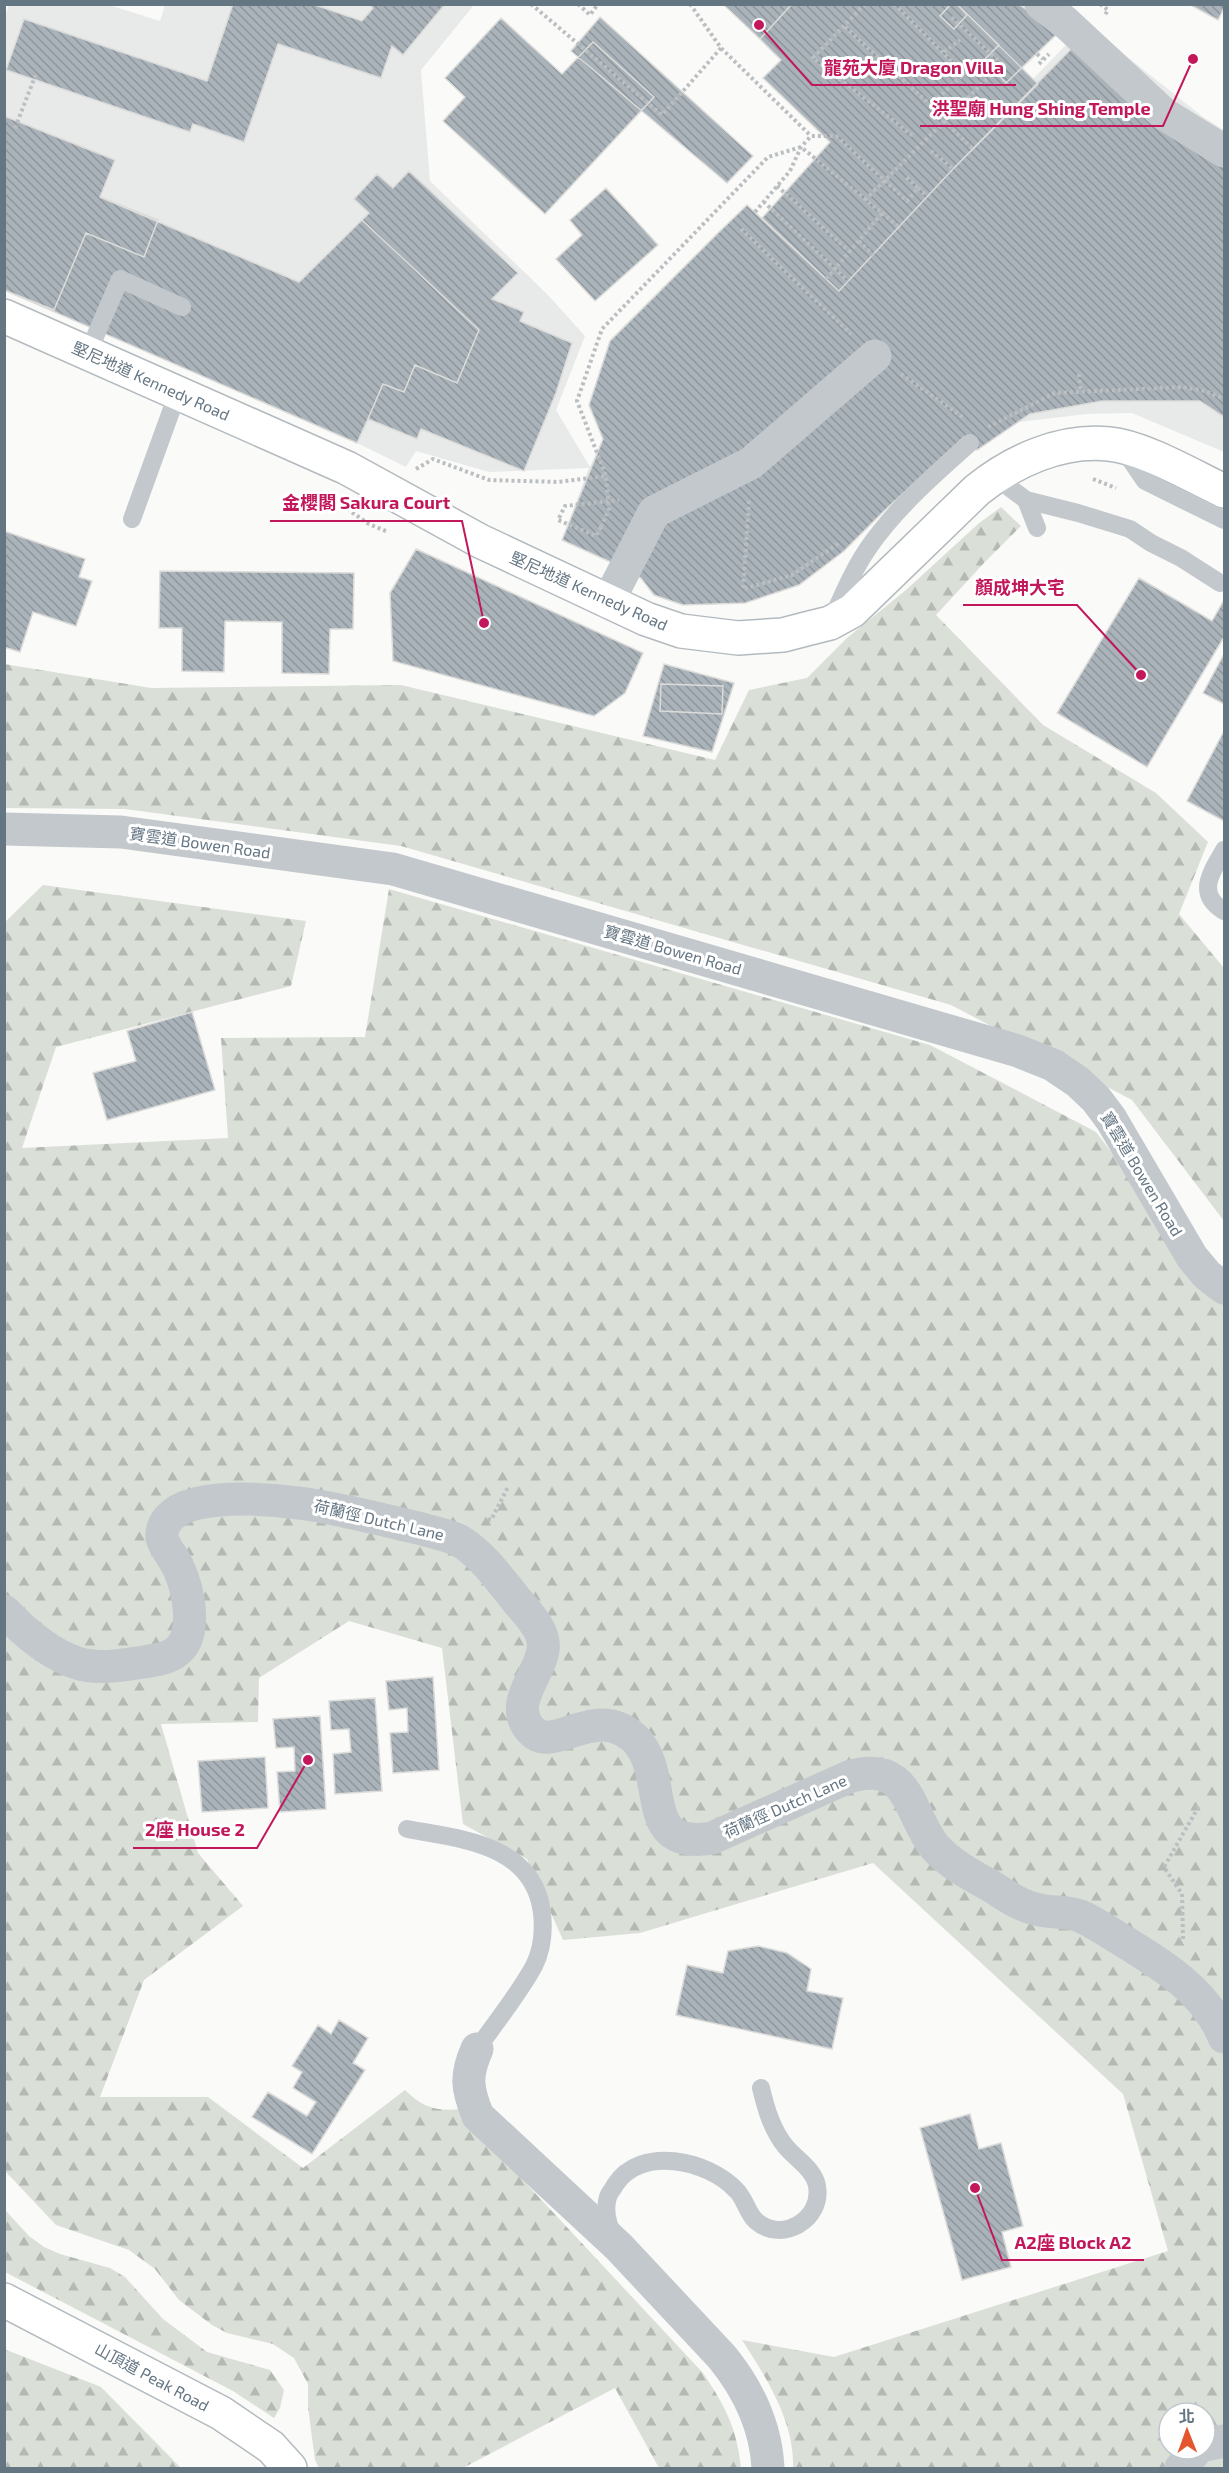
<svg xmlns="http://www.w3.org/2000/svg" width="1229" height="2473" viewBox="0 0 1229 2473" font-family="'Exo 2','Noto Sans TC',sans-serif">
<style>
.built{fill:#e8e9e9}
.forest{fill:url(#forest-firs);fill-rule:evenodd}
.building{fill:url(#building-back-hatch);stroke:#dcdcda;stroke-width:1.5}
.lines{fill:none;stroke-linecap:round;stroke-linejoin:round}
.secondary-casing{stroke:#b3babf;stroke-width:36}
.path{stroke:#bbbfc2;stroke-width:4;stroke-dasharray:3 3;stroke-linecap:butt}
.lane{stroke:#c3c8cc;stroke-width:18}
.street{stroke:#c3c8cc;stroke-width:33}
.secondary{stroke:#fff;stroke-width:33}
.path-bridge{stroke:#bbbfc2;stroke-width:4;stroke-dasharray:3 3;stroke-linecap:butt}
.labels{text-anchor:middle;stroke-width:6;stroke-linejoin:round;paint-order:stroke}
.street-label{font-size:16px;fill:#657683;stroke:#fff}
.leader{fill:none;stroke:#c2185b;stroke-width:2}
.callout-dot{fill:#c2185b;stroke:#fff;stroke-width:2}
.callout-label{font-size:18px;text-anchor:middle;font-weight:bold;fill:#c2185b;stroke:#fff;stroke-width:6;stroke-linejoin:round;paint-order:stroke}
</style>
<defs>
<pattern id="forest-firs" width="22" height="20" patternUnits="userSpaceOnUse" patternTransform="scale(1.5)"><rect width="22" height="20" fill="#dadfd7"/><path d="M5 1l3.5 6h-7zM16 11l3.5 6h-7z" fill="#b4b9b4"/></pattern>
<pattern id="building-back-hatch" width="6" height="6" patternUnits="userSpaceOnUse" patternTransform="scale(1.5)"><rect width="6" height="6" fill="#aab3b9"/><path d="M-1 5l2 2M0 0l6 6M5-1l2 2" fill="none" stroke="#8e969c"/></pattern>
</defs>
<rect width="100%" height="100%" fill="#fafaf8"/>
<!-- built -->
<path class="built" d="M9,5H109L160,21L165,5H474L421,70L430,181L548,295L585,336L556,410L590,467L603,439L589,405L610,341L747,205L834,286L1086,24L1203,117L1224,130V452L1132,413L1087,414L1019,422L998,436L967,439L745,603L683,605L654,595L641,578L626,569L562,540L589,468L489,472L416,451L406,467L357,443L5,290L4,19Z"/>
<!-- forest -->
<path class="forest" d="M1001,507L1021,526L983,564L936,615L1043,725L1156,793L1208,842L1179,914L1224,968V1221L1132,1100L951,1005L401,846L125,809L5,808L4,664L151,688L401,685L715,760L749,690L807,678L847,638L906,590L978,524Z
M43,885L306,921L291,986L56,1047L22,1148L228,1138L221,1038L365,1037L389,889L930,1045L1096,1132L1213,1285L1224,1294V2468H793C795,2422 766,2377 742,2340L834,2357L1168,2251L1123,2094L873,1863L640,1933L563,1940L527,1859L463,1824L442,1648L349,1621L259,1678L258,1722L161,1724L198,1853L243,1906L144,1980L100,2097H208L303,2168L405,2090C422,2107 437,2112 461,2109L508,2164L703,2373C725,2406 737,2428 741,2468H659L615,2388L463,2468H319L315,2460L308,2407V2384L294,2358L273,2344L227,2333L212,2325L179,2300L155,2269L129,2250L56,2225L5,2171L4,923ZM1169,2413H1205V2449H1169Z
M5,2210L29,2236L44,2247L60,2254L110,2268L125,2277L163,2319L207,2352L270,2370L284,2390L280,2408L274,2418L233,2391L5,2272Z
M4,2349L101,2387L181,2468H5Z"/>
<!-- building -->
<path class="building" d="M233,4H312L362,21L373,8L369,4H445L403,55L392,46L381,78L278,44L244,142L193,124L190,132L6,70L24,19L207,81Z
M723,4H792L760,39Z
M792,4H957L1038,84L953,169L839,291L762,218L830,142L763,78L781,60L760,39Z
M951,4H957L967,15L954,29L940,16Z
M957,4H1018L1060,31L1006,83L984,60L999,45Z
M1189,4H1224V8L1218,20Z
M600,17L753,156L727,183L571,51Z
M501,18L562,74L593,42L654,97L545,214L443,121L465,97L445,78Z
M1075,45L1224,156V417L1200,401H1102L1030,414L977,450L964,437L884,511L844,551L799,585L745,603L683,605L654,595L641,578L626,569L562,540L603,439L589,405L610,341L717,234L747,205L839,291L953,169Z
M4,116L115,160L100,197L299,282L369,213L354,199L377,174L393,188L409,171L518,273L492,299L524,312L520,321L572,343L556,393L524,471L421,429L417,439L368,419L357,443L4,290Z
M4,116L115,160L100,197L158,220L144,257L86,233L54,310L4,290Z
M409,171L518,273L492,299L524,312L520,321L572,343L556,393L524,471L421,429L417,439L368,419L383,384L404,392L415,365L457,383L479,330L362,220L369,213L354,199L377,174L393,188Z
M606,188L658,245L595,301L556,259L582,235L570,220Z
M4,531L85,559L79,577L92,581L76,626L33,612L20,652L4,647Z
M416,549L643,653L625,693L594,716L393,661L390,593Z
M160,571L354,573L353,629H330L329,674L282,673V622L225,621L224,672L182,671V628H159Z
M1139,578L1212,621L1224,600V637L1147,767L1057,713Z
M1224,654V704L1203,693Z
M664,664L734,683L712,752L643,736Z
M661,684L723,686L722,714L660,711Z
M1224,731V821L1187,801Z
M192,1012L215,1090L107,1120L93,1073L136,1061L127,1031Z
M433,1677L439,1770L393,1773L390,1733L408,1732L407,1708L389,1710L386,1681Z
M375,1698L382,1791L335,1794L333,1754L351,1752L349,1729L331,1730L329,1701Z
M320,1716L326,1809L280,1812L277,1772L295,1771L294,1747L276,1748L273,1719Z
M265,1757L268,1808L202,1812L198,1761Z
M758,1946L787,1953L811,1969L807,1991L843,1998L832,2049L676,2015L687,1965L723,1973L728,1951Z
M339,2020L368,2038L353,2063L365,2070L312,2154L252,2117L268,2092L307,2116L316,2102L293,2088L302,2072L292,2066L318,2025L331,2034Z
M970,2114L979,2149L1001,2143L1023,2226L1002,2232L1011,2267L962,2280L920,2128Z"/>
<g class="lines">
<defs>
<path id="secondary" d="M4,316L347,468L480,541L646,619L681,631L738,638L783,635L806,629L830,623L852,611L977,490C1013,461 1061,439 1109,444C1143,447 1192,476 1224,491
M4,2300L221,2413L271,2447L290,2468"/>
</defs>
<!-- secondary casing -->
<use href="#secondary" class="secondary-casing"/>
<!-- path -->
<path class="path" d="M531,4L662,115L721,48
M578,4L590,15L598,4
M690,4L721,48L811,136
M865,4L813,58L913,136
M894,4L964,74L931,104
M1100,4L1108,10L1105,15
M845,27L936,110
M944,52L960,40
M1037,54L1043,59
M1039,64L1049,54
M15,128L36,74
M931,151L953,169
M777,186L850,252
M918,188L927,196
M865,200L874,191
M755,212L790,171L801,147L811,136H836L907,201L918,188L906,177
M882,213L898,226
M741,229L851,334
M859,241L873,255
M826,279L835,269L848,281
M901,374L964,418
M1079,374L1081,392
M988,427L1055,393L1183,387L1205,391L1224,399
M416,469L433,459L489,480L558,482L606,476L577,401L602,329L768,157L801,147L882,213L835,269L764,202
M1093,479L1116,488
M749,501L743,589L792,575L839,543
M347,509L369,524L388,532
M601,527L609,509L606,476
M488,1519L491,1520L508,1487
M1183,1939L1182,1894L1164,1867L1199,1806"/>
<!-- lane -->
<path class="lane" d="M88,353L120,279L182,307
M1123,449L1145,481L1224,520
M994,476L1026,500L1078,513L1130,529L1151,543L1181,558L1220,583
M1026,500L1037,528
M132,519L178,392
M831,621C843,595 853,570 869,547C896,508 935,474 970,443
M1224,850C1212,872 1195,893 1224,911
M407,1829C461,1839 534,1844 542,1913C544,1931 542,1950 534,1966C518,1995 496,2022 477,2049
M614,2237C608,2225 604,2210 608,2197C609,2193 613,2189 615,2185C640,2145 708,2160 736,2190C745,2198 747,2213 756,2221C782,2244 823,2219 817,2186C814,2169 796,2159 786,2147C772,2130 766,2109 761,2088"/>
<!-- street -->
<path class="street" d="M1041,4L1065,22L1164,114L1224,151
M608,602L654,512L751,463L875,356
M4,829L121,832L393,869L1018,1051L1053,1065L1078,1082L1096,1099L1111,1119L1192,1257L1207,1275L1224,1288
M4,1611C24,1632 49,1654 77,1663C98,1670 123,1665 144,1662C155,1660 167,1659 176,1652C199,1635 188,1588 178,1567C174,1558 164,1547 162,1538C161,1530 165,1522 170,1517C197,1488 299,1501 334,1509C364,1515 393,1522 422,1529C435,1533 449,1535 460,1541C483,1555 501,1581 518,1602C529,1615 546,1632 543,1650C540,1675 508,1703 530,1729C553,1757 594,1701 634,1738C672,1774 635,1851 712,1838L851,1776C911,1760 908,1814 935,1847C950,1864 971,1875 991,1886C1006,1896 1022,1907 1040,1910C1053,1913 1067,1911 1080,1916C1094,1922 1107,1931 1120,1939C1161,1964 1206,1991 1224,2037
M477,2049C465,2076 467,2089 478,2116L619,2247L722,2357C748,2389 766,2427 768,2468
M1205,2445L1224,2441
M1181,2468L1197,2449"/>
<!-- secondary -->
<use href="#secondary" class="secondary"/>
<!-- path-bridge -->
<path class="path-bridge" d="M944,121L974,150
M874,191L1002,64L951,17
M601,527L596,536L558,520L565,506L619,500"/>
</g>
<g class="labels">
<!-- street labels -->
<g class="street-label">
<text transform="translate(151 381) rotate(24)" y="6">堅尼地道 Kennedy Road</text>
<text transform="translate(589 591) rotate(24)" y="6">堅尼地道 Kennedy Road</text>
<text transform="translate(200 843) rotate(8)" y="6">寶雲道 Bowen Road</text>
<text transform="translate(673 950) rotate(16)" y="6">寶雲道 Bowen Road</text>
<text transform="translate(1142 1174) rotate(59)" y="6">寶雲道 Bowen Road</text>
<text transform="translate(379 1520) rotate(13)" y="6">荷蘭徑 Dutch Lane</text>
<text transform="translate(785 1806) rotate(-24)" y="6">荷蘭徑 Dutch Lane</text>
<text transform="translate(152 2377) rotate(28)" y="6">山頂道 Peak Road</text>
</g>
</g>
<!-- callouts -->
<path class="leader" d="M759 25L812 85H1016M1193 59L1163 126H920M484 623L462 521H270M1141 675L1077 605H963M308 1760L257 1848H133M975 2188L1002 2260H1144"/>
<g class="callout-dot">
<circle cx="759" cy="25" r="6"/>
<circle cx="1193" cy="59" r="6"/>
<circle cx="484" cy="623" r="6"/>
<circle cx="1141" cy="675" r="6"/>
<circle cx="308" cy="1760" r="6"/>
<circle cx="975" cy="2188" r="6"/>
</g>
<g class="callout-label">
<text x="914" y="74">龍苑大廈 Dragon Villa</text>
<text x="1041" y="115">洪聖廟 Hung Shing Temple</text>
<text x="366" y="509">金櫻閣 Sakura Court</text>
<text x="1020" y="594">顏成坤大宅</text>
<text x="195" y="1836">2座 House 2</text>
<text x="1073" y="2249">A2座 Block A2</text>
</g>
<!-- border -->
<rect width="1229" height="2473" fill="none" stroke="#657683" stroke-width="12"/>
<!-- north arrow -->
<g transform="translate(1187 2431) rotate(359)"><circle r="28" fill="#ffffff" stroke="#c1c8cd" stroke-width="1.5"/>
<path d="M0-4.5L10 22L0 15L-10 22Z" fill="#e4572e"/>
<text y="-9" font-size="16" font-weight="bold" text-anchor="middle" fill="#657683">北</text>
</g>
</svg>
